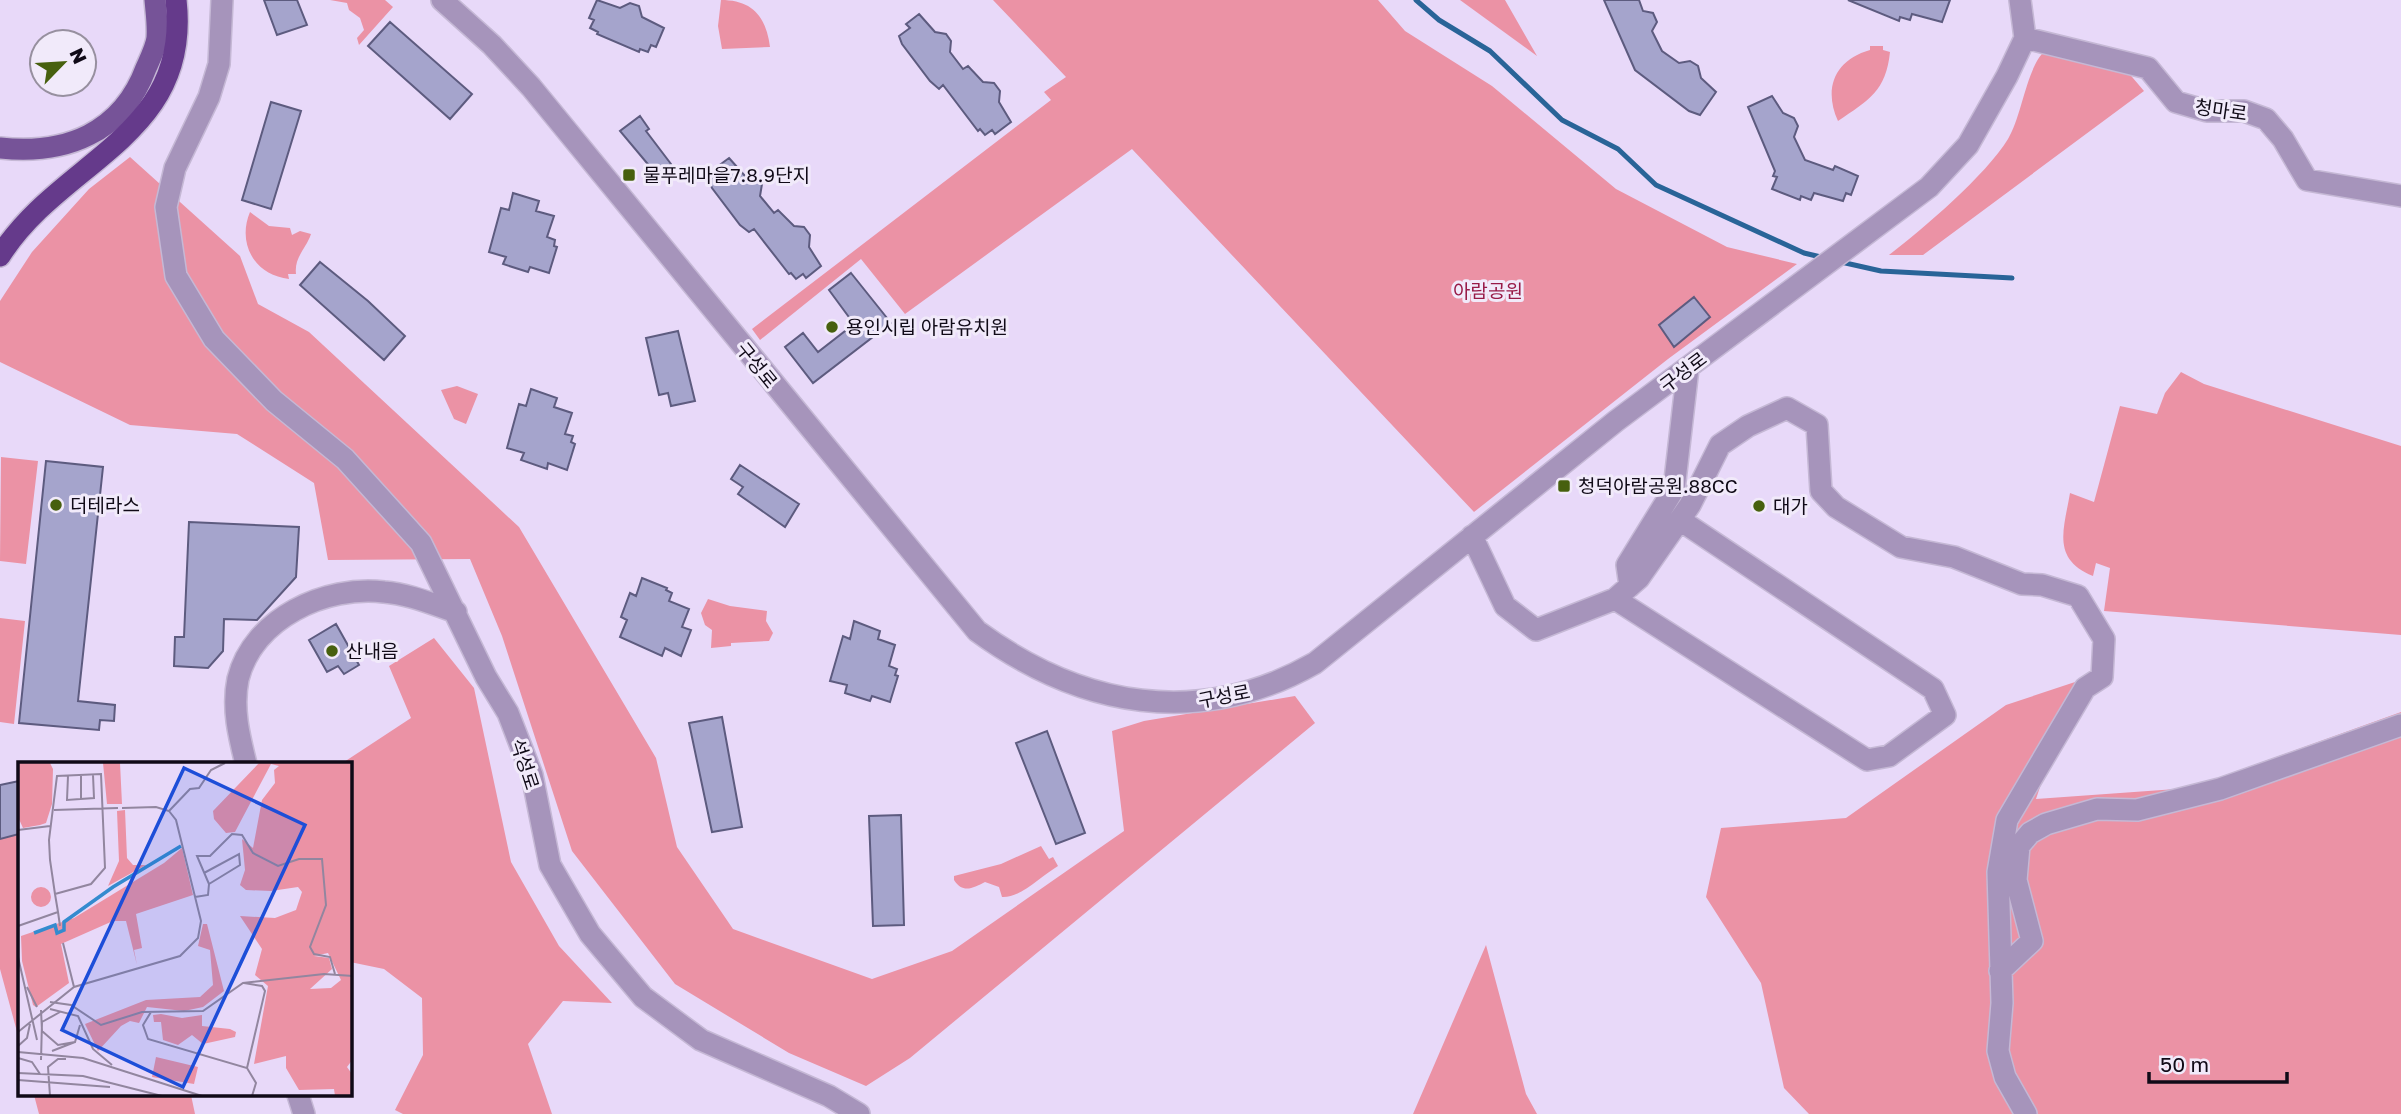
<svg xmlns="http://www.w3.org/2000/svg" width="2401" height="1114" viewBox="0 0 2401 1114" font-family="'Golos Text','Noto Sans KR',sans-serif">
<style>
.green{fill:#eb92a5}
.lines{fill:none;stroke-linecap:round;stroke-linejoin:round}
.stream{stroke:#296498;stroke-width:5}
.building{fill:#a5a4cc;stroke:#5d5b7f;stroke-width:2}
.minor-casing{stroke:#c5b8d5;stroke-width:24}
.major-casing{stroke:#c5b8d5;stroke-width:24}
.highway-casing{stroke:#c5b8d5;stroke-width:24}
.minor{stroke:#a694bb;stroke-width:21}
.major{stroke:#765398;stroke-width:21}
.highway{stroke:#653a8b;stroke-width:21}
.poi-dot{fill:#47600e;stroke:#f1eafa;stroke-width:2.5}
.labels{text-anchor:middle;stroke-width:6;stroke-linejoin:round;paint-order:stroke}
.street-label{font-size:19px;fill:#100a17;stroke:#f1eafa}
.poi-label{font-size:19px;fill:#100a17;stroke:#f1eafa;text-anchor:start}
.park-label{font-size:19px;fill:#981a47;stroke:#f1eafa}
.inset-river{fill:none;stroke:#348bcf;stroke-width:3.5}
.inset-road{fill:none;stroke:#92869f;stroke-width:2}
.view{fill:#1d4ed8;fill-opacity:0.15;stroke:#1d4ed8;stroke-width:3.5}
.inset-edge{fill:none;stroke:#100a17;stroke-width:3.5}
</style>
<rect width="100%" height="100%" fill="#e8d9f9"/>
<!-- green -->
<path class="green" d="M330,0H385L393,7L359,45L357,38L364,30L360,18L349,10L347,3Z
M721,0C752,0 766,16 770,47L722,49L718,26Z
M993,0H1378L1405,31L1492,86L1616,189L1727,247L1797,264L1668,359L1474,512L1132,149L905,314L861,259L760,340L752,329L1051,100L1044,92L1066,77Z
M1460,0H1505L1537,56Z
M1870,46H1883V50L1890,52C1886,91 1869,100 1838,121C1823,88 1835,60 1870,50Z
M2045,51L2127,71L2144,91L1923,255H1889C1923,229 1986,175 2008,139C2022,116 2027,66 2045,51Z
M130,157L240,256L258,304L309,332L519,527L656,758L677,847L733,929L872,979L952,951L1124,831L1112,731L1144,721L1295,696L1315,723L910,1058L866,1086L789,1053L675,984L572,851L502,636L470,559L328,560L314,483L237,434L130,425L0,362V301L32,252L89,189Z
M250,212L269,226L290,228L292,235L300,231L311,234C306,249 294,257 296,274H288L289,279C254,275 237,243 250,212Z
M2181,372L2204,384L2401,446V635L2104,611L2110,568L2096,563L2093,576C2051,559 2064,529 2070,493L2094,502L2120,406L2157,414L2165,393Z
M457,386L478,394L466,424L454,419L441,390Z
M1,457L38,461L26,564L0,561Z
M708,599L730,606L767,611L766,621L773,633L769,641L731,643V646L711,648L712,630L705,625L701,613Z
M0,618L25,621L14,724L0,722Z
M434,638L474,688L511,862L559,946L612,1003L563,1001L528,1044L552,1114H403L395,1110L423,1055L422,998L384,969L350,962V764H341L411,718L389,666Z
M2075,682L2036,799L2190,788L2401,712V1114H1809L1784,1088L1761,983L1706,897L1721,828L1846,818L2006,705Z
M19,834V1039L0,969V839Z
M1041,846L1049,859L1053,857L1058,866C1041,876 1021,898 1002,897L999,887L985,882C973,888 963,894 954,880V876L1001,864Z
M1486,945L1526,1094L1537,1114H1413Z
M34,1095H191L195,1114H39Z"/>
<g class="lines">
<!-- stream -->
<path class="stream" d="M1416,0L1439,20L1490,51L1562,120L1618,149L1656,185L1804,253L1825,258
M1841,262L1881,271L2012,278"/>
</g>
<!-- building -->
<path class="building" d="M264,0H297L307,25L277,35Z
M597,0L620,8L630,3L639,6L642,17L664,28L656,47L651,45L648,52L640,49L639,52L597,34L598,32L590,28L594,20L589,18Z
M1604,0H1639L1643,11L1653,13L1657,22L1652,31L1662,51L1679,63L1690,61L1698,66L1701,78L1716,92L1700,115L1689,111L1635,70Z
M1848,0H1950L1942,22L1912,14L1910,20L1900,17L1899,21Z
M919,14L935,32L946,34L951,41L950,52L963,69L968,66L983,82L994,83L1000,91L999,102L1011,122L995,134L992,130L985,135L980,129L978,131L943,85L939,89L930,81L902,44L899,36L910,28L906,24Z
M390,22L472,94L450,119L368,46Z
M1772,96L1783,113L1794,118L1798,126L1794,137L1805,160L1833,170L1835,166L1858,176L1851,195L1846,193L1843,201L1814,193L1811,200L1801,196L1800,200L1772,189L1777,177L1773,176L1775,171L1748,107Z
M271,102L301,111L271,209L242,200Z
M640,116L649,129L646,131L671,164L657,175L620,131Z
M729,158L745,176L756,177L762,184L760,196L774,213L778,210L794,226L804,227L810,235L809,247L821,266L806,278L803,274L796,279L791,273L789,274L754,229L749,232L740,225L712,188L709,180L720,171L717,167Z
M513,193L539,201L536,211L554,216L547,237L555,240L554,246L557,247L549,273L530,267L528,272L503,264L506,257L489,252L501,208L509,210Z
M320,262L368,301L405,336L384,360L300,285Z
M851,273L891,323L813,383L785,347L803,333L818,352L854,324L829,290Z
M1694,297L1710,317L1674,347L1659,325Z
M678,331L695,401L671,406L668,393L659,395L646,338Z
M531,389L557,398L554,407L572,413L565,434L573,436L571,442L575,444L567,470L548,463L547,469L521,460L524,453L507,448L519,404L526,406Z
M46,461L103,467L78,701L115,705L114,721L100,720L99,730L19,723Z
M740,465L799,504L785,527L738,494L743,487L731,479Z
M189,522L299,527L296,577L257,620L224,619L223,651L208,668L174,666L175,637H184Z
M642,578L667,588L666,590L672,593L669,601L689,609L682,627L691,630L681,656L665,648L662,656L620,637L627,620L621,617L630,593L636,596Z
M854,621L880,631L878,639L895,645L889,666L897,669L895,675L898,676L890,702L872,696L870,701L845,693L847,685L830,681L843,636L850,639Z
M336,624L359,665L344,674L338,666L327,672L309,640Z
M722,717L742,827L712,832L689,723Z
M1047,731L1085,833L1056,844L1016,743Z
M19,781V834L0,839V785Z
M901,815L904,925L873,926L869,816Z"/>
<g class="lines">
<defs>
<path id="minor" d="M222,0L219,64L209,97L175,168L166,207L176,276L214,339L274,401L345,459L421,543L486,677L508,713L532,775L550,865L590,934L643,997L701,1040L829,1096L859,1114
M442,0L492,45L531,87L977,631C1081,707 1199,729 1315,663L1616,421L1929,187L1968,145L2007,76L2025,38L2020,0
M2025,38L2148,68L2176,102L2207,111H2244L2266,119L2283,139L2307,180L2401,196
M1472,536L1505,606L1536,630L1615,599L1639,578L1690,505L1720,445L1748,426L1787,408L1817,425L1821,491L1836,507L1901,547L1954,557L2022,584L2042,585L2078,596L2104,639L2102,677L2085,688L2007,820L1998,872L2002,1003L1998,1051L2005,1077L2026,1114
M1630,586L1627,565L1674,489L1688,368
M1615,599L1867,760L1889,756L1945,715L1933,689L1680,520
M246,764C239,736 232,708 238,679C253,618 326,585 384,592C409,594 432,604 456,612
M2000,971L2032,941L2016,880L2019,846L2030,833L2046,824L2097,809L2137,810L2220,789L2401,725
M298,1095L304,1114"/>
<path id="major" d="M0,148C66,155 122,133 146,68C150,59 156,47 157,38C158,25 156,12 155,0"/>
<path id="highway" d="M0,256C60,160 192,137 176,0"/>
</defs>
<!-- minor casing -->
<use href="#minor" class="minor-casing"/>
<!-- major casing -->
<use href="#major" class="major-casing"/>
<!-- highway casing -->
<use href="#highway" class="highway-casing"/>
<!-- minor -->
<use href="#minor" class="minor"/>
<!-- major -->
<use href="#major" class="major"/>
<!-- highway -->
<use href="#highway" class="highway"/>
</g>
<!-- markers -->
<g class="poi-dot">
<rect x="622" y="168" width="14" height="14" rx="3.5"/>
<circle cx="832" cy="327" r="7"/>
<rect x="1557" y="479" width="14" height="14" rx="3.5"/>
<circle cx="56" cy="505" r="7"/>
<circle cx="1759" cy="506" r="7"/>
<circle cx="332" cy="651" r="7"/>
</g>
<g class="labels">
<!-- street labels -->
<g class="street-label">
<text transform="translate(2221 110) rotate(8)" y="7">청마로</text>
<text transform="translate(757 365) rotate(51)" y="7">구성로</text>
<text transform="translate(1683 372) rotate(-37)" y="7">구성로</text>
<text transform="translate(1224 696) rotate(-11)" y="7">구성로</text>
<text transform="translate(525 764) rotate(72)" y="7">석성로</text>
</g>
<!-- poi labels -->
<g class="poi-label">
<text x="643" y="182">물푸레마을7.8.9단지</text>
<text x="846" y="334">용인시립 아람유치원</text>
<text x="1578" y="493">청덕아람공원.88CC</text>
<text x="70" y="512">더테라스</text>
<text x="1773" y="513">대가</text>
<text x="346" y="658">산내음</text>
</g>
<!-- park labels -->
<g class="park-label">
<text x="1488" y="298">아람공원</text>
</g>
</g>
<!-- overview -->
<g transform="translate(18 762)">
<rect width="334" height="334" fill="#e8d9f9"/>
<path d="M0,1H32L35,7L34,42L28,61L22,63L5,66L0,55ZM85,1H102L104,42H89ZM241,1H334L335,297L329,305L334,312V334H317L316,327L281,328L268,306V294L236,302L250,224L237,213L244,187L222,154L257,156L278,148L284,130L280,125L253,129L228,128L222,123L227,108L224,77L235,86L244,38L257,21L256,8L261,4L253,2L217,70L208,71L196,57L195,49ZM310,191L323,218L313,226L292,227L314,207L311,196L296,194ZM107,48L109,96L115,103H128L90,124L101,99L99,49ZM164,86L175,133L118,152L124,186L116,188L119,203L108,159H95L43,182L51,221L18,245L15,243L4,199L3,174L56,156L146,101ZM13 135a10 10 0 1 1 20 0a10 10 0 1 1-20 0ZM185,162H189L206,229L185,245L166,249L129,245L121,261L112,259L103,264L80,289L67,262L128,238L182,235L195,223L192,188L180,184ZM143,252L164,256L184,253V264L212,267L218,270L217,275L185,282L174,273L160,283L145,278L143,260H136L135,253ZM138,295L180,305L176,322L134,315Z" fill="#eb92a5" fill-rule="evenodd"/>
<path class="inset-river" d="M16,171L37,163L39,171L46,168V160L95,125L163,84"/>
<path class="inset-road" d="M63,13V37M50,14L49,38L76,36L75,13M36,48L100,46M151,49L172,27L181,26L193,8L207,1M0,68L32,64M186,111L221,92L222,103L191,122M37,132L73,122L87,106L83,12L39,14L31,78L32,98L37,132L40,150L42,164M177,135L190,133L191,122L179,94H192L214,72L224,73L235,91L260,104L281,97H304L308,143L292,185L296,192L312,195L317,212M0,164L40,150M45,181L56,225M0,195L19,278M226,221L244,224L247,229L229,306M9,225L19,245M32,240L53,243L83,263L124,250L185,249L225,221L306,212L335,214M32,247L60,254L75,287L94,303M23,248L24,269L40,283L57,280L62,263M133,250L125,263L130,277L229,306L238,321L234,334M0,270L56,225L162,194L180,176L183,159L158,58L151,49L138,45L104,46M0,284L9,276L12,262M34,289L57,280M0,290L65,296L184,334M0,296L14,300L22,312M23,298L24,260L42,250M0,311L65,314L144,334M0,318L92,325M32,334L30,305L40,297H48"/>
<path class="view" d="M166,6L287,63L165,325L44,268Z"/>
<rect width="334" height="334" class="inset-edge"/>
</g>
<!-- north arrow -->
<g transform="translate(63 63) rotate(65)"><circle r="33" fill="#f1eafa" stroke="#97909f" stroke-width="2"/>
<path d="M0-5L12 26L0 18L-12 26Z" fill="#47600e"/>
<text y="-10" font-size="19" font-weight="bold" text-anchor="middle" fill="#100a17">N</text>
</g>
<!-- scale -->
<path d="M2149 1072v10h138v-10" fill="none" stroke="#100a17" stroke-width="3.5"/>
<text x="2160" y="1072" font-size="21" fill="#100a17" stroke="#f1eafa" stroke-width="5" paint-order="stroke">50 m</text>
</svg>
